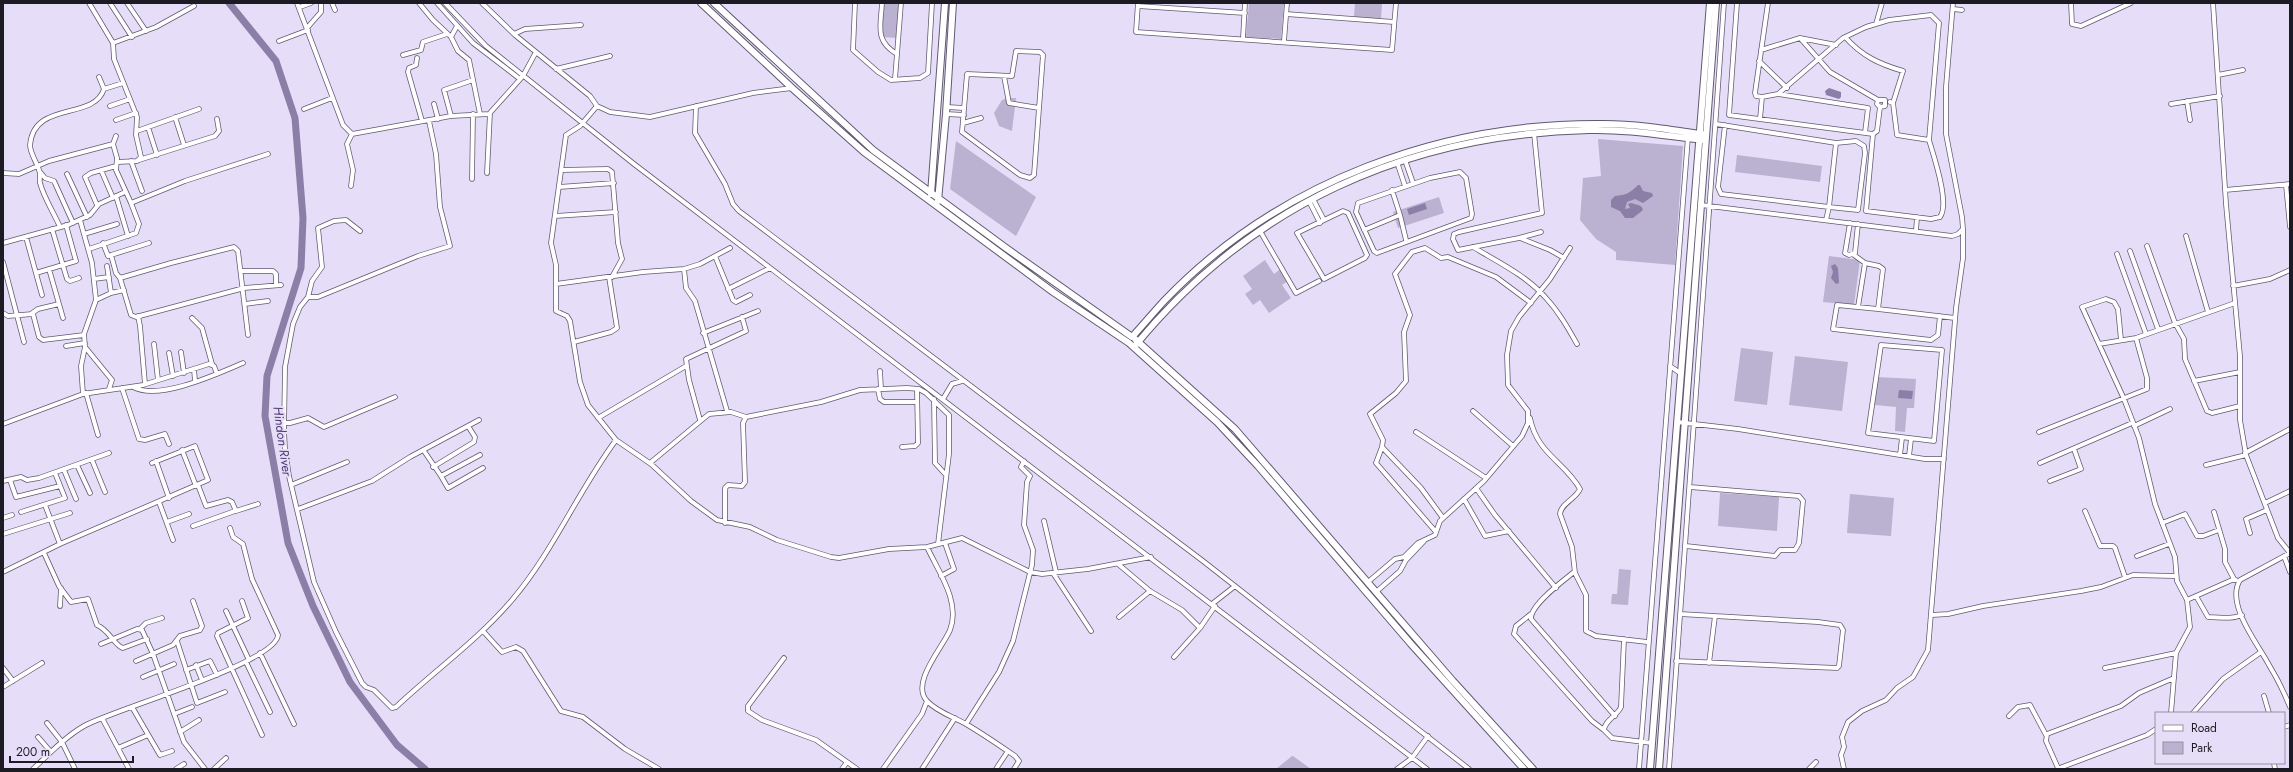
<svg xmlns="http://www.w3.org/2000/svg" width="2293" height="772" viewBox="0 0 2293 772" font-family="Jost,sans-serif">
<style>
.green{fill:#bbb1d0}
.water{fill:#8b7ea7}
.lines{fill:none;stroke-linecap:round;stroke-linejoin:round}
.river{stroke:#8b7ea7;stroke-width:7}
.street-casing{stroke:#615970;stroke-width:5.5}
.secondary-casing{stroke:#615970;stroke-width:8}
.street{stroke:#fff;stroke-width:4}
.secondary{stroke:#fff;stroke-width:6}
.labels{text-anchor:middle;stroke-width:4;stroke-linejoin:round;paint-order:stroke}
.water-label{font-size:13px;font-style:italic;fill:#4f3a71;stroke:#e6def8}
</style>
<rect width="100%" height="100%" fill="#e6def8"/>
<!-- green -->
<path class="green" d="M884,3H903L900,38L881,37Z
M1249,3H1284L1281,39L1246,37Z
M1355,3H1382L1381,19L1354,17Z
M1008,98H1016L1012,131L999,126L994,113L1002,100Z
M1598,139L1683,146L1675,265L1616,260V252L1596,239L1580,220L1583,178L1601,176Z
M956,141L1036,197L1016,236L950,189Z
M1737,155L1822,166L1820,182L1735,172Z
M1439,197L1444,213L1398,228L1393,212Z
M1829,256L1860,260L1854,305L1823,302Z
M1265,260L1274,274L1283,267L1291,279L1282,285L1291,298L1269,313L1260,300L1253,305L1245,294L1252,289L1243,276Z
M1741,348L1773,352L1767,405L1734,401Z
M1795,356L1848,362L1842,411L1789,405Z
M1877,377L1916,379L1914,408H1907L1905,432L1895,431L1896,407L1875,405Z
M1720,493L1779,497L1777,531L1718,526Z
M1850,494L1894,498L1891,536L1847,533Z
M1619,569L1631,570L1628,605L1611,604L1612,594H1617Z
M1292,756H1293L1311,769H1276Z"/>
<!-- water -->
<path class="water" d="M1829,88L1841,92V97L1839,99L1826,95L1825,91Z
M1638,185H1640L1643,191L1652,193L1653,196L1643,203L1635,199L1627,202L1625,209L1630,208L1628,204L1631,203L1641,206L1643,210L1633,218H1625L1620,211L1611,207V200L1615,196C1626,195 1630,193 1638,185Z
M1425,203L1427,209L1409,215L1407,209Z
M1835,264L1838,268L1839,283L1836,284L1831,278L1833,272L1831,266Z
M1899,390L1913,391L1912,399L1898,398Z"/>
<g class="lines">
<!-- river -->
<path class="river" d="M229,3L276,61L295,118L303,218L301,268L267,376L265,416L288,543L313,606L350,682L397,745L425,769"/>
<defs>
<path id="street" d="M89,3L113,43L114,59L137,117L136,135L141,157L137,161L118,162
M110,3L132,37
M127,3L146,31
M297,3L343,125L352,134
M332,3L335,10
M419,3L433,20L449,35
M437,3L473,43L520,79
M445,3L486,46L634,164L1427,769
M482,3L515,35L590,96L597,106L610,112L650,117L753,93L792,88
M855,3L853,50L878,72L891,80L920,78L928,73L932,3
M882,3C881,25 874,41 897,54L901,3
M1138,3L1136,32L1392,50L1396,3
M1737,3L1729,115L1873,134L1877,131L1880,107L1877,104L1878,100
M2071,3L2072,24L2081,26L2131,3
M2213,3L2226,204L2240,356V420L2246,455L2278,538L2290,553
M1138,6L1245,13
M300,7L311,3
M1953,9L1962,10
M1286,14L1394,22
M1876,24L1882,3
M457,26L451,37L458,51L469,60L480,114
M307,28L321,12V3
M514,34L525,29L581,25
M1845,37C1862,56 1879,64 1903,71L1893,103L1890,102
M1243,38L1245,3
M1800,38L1836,45
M279,41L308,30
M1284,41L1287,3
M113,43L156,27L194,6
M1761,50L1800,38L1830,72L1878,100H1885V106L1880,107
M1016,51L1040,52L1043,55L1034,175L1030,178L1020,175L962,132L967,74L1012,76Z
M403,55L421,50L423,42L447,34
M417,58L416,65L409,68L408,72L422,121
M1759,61L1787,88
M556,69L610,56
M2218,75L2243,70
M1004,76L1009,103L1039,108
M99,77L104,89L123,83
M895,79L897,54
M1778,94L1868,108L1865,133
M1762,97L1778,94L1843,38L1866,27L1889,20L1931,15L1939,23L1929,140L1897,135L1893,103
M2187,101L2190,120
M434,104L438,119
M2171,104L2220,96
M110,106L130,99
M597,106L580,126L566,135L551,243L556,265V311L567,316L570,321L580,382L588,405L616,440
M696,106L695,133L725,184L733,204L739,211L1203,561L1469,769
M947,107L964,108
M304,109L332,98
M946,114L964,115
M451,116L444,90L473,80
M175,117L184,145
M1760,119L1762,97L1756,96L1755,93L1768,3
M116,120L136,113
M963,123L981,118
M1716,124L1836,143L1856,141L1864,146L1865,153L1858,210L1829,207L1826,220
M1725,125L1718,187L1721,194L1829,207L1836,143
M148,127L157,155
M137,131L199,109
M1534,133L1542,213L1459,232L1454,234L1453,239L1458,250L1519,238L1541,232
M1873,134L1866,211L1931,219L1940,217C1950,204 1934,157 1929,140
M116,136L113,144L117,158L116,170L131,203
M139,160L215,136L219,131L217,119
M1405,160L1413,183
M131,161L142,191
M1397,162L1405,186
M101,170L113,198
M561,170L608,169L612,172L618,243L622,259L612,277
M40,172L45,178L54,181L73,223
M1460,172L1466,178L1472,214L1471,218L1377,253L1374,251L1356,212L1358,203L1430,178Z
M3,173L19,174L49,161L113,144
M487,173L490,113
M67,174L87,217
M472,179L473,114
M2286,185L2290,227
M351,186L353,170L347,144L352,134L451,116L489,114L523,76L536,52
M559,187L614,183
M1392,190L1400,215
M2225,190L2290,184
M116,196L128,236
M1313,199L1324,220
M1309,201L1320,223
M97,205L85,177L91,173L116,166
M1701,205L1952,236L1958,234L1963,229L1962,217L1946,134V87L1953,3
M1343,211L1348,213L1367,255L1365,258L1324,279L1297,233Z
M555,216L616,212
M80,220L92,263L96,300L84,334L85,347L81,366L83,394
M1850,223L1845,253L1849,255L1855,253L1858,224
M60,227C54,213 44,198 40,183C39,179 41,174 39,170C37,163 30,153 30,145C34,100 94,121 104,89
M52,229L67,279L70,281L79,278
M1364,230L1400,215L1406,240
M360,231L346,220L334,221L318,228L322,267L312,281L308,297L300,307L293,324L285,367L284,430L285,449L289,476L314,582L336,632L362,683L366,687L374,690L392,708L396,707C434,671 477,641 512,600C553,552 578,491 616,440L651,464L691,501L717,520L750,527L777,540L831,557L839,558L889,549L927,547L962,538L1030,572L1042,574L1088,569L1151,557
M1260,231L1296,293L1319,281
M1916,231L1917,217
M84,234L117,224
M2186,236L2208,312
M26,237L42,295
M1520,238L1550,250L1564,258
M3,243L68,225L90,215L99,204L125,192
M103,243L108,256L149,243
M2147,246L2175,323L2184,339L2185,359L2207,411L2212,413L2240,406
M1473,247C1498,262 1527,276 1546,298C1559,312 1568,328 1577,344
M89,249L136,233L139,224L131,203L185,181L268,154
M2130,251L2158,329
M2117,254L2146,334
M111,255L116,273L120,278
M1854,255L1865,263L1879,266L1883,269L1878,309L1955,318
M715,256L733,300L736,302L750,295
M3,262L24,342
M49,269L63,318
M684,269L686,288L695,301L727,411
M241,271H273L276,274V285
M36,273L76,261L66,225
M94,279L109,277
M556,284L643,272L684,269L700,264L730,248
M2233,286L2270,279L2290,270
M728,289L770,268
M111,293L124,290
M308,297H318L418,256L450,246L440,207L436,154L429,121
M96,300L111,293L107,266
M245,304L268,301
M1858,307L1865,263
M1878,309L1837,305L1833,329L1931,340L1938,335L1940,316
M3,313L8,316L33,314L39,337L43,340L84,335
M31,314L38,309L59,304
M138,316L140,326L145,384
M192,318L202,328L212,364
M703,333L758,311
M248,335L238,251L234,247L171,263L120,278L131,315L136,317L244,288L281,285
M2121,340L2118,309L2114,302L2106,299L2082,307L2124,399L2139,438L2155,504L2175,557L2177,581L2187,600L2190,627L2176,653L2171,713
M574,342L611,332L617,328L609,277
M154,344L158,380
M2099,344L2136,338L2235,303
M1881,345L1942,350L1934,441L1868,433Z
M66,346L85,343
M85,347L112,380L109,389
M181,352L184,373
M169,353L173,376
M1670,366L1680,373
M194,369L195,381
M880,371L881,389
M2194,381L2240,372
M133,387C159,401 217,374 243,363
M122,388L139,439L145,440L165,434L169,444
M878,389L880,399L884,402H917
M86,393L98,435
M934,399L935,463L946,475
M943,399L952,384L962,381
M1473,411L1513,446
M598,418L686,366
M1530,418C1537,454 1565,462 1580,489C1576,499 1561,503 1560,514L1572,547L1575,573L1586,595V631L1596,636L1647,642
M700,420L689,380L686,359L746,331L742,317
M1677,422L1738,429L1925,459H1944
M284,423H290L308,418L324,427L395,397
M3,424L83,394L143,385L209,364L214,366L217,374
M2134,426L2170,409
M1416,432L1486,478
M2039,432L2147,389V378L2136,338
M902,447L915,446L918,443L917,389
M1382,447L1421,488L1443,518
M182,450L196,486
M424,451L441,476L480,455
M2245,453L2290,429
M1900,455L1902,438
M1909,456L1911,439
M92,460L105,492
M156,461L169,498
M650,463L709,414L731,412L746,417
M2040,463L2132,423
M77,465L90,493
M2206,465L2246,455
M433,467L474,442L475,437L468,426
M64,470L76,499
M441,476L448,488L483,468
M10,480L16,497L60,486
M3,481L21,477L27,480L39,478L109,453
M2050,481L2081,469L2074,449
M198,485L206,506L228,500L232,502L236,511L258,504
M291,485L347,462
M1476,488L1495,515L1556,588
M1464,499L1485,536L1509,531
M159,502L173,540
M2265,503L2290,491
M45,505L60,544
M298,509L372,481L410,457L479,420
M2085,511L2100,546H2113L2115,548L2125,577
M21,512L65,498L55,473
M2214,512L2225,549V562L2234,579
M3,518L12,515
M1044,521L1056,572
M167,522L189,514
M725,523V488L728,485L742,486L745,482L743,423L746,417L821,402L860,390L907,388L919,389L926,393L949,415V454L938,544
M2162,523L2185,514L2197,536H2203L2219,530
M193,526L235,511
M1436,532L1376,463L1382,447L1383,440L1370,414L1396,393L1406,381L1404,332L1410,315L1395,274L1412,252L1425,248L1441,258L1448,257L1496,277L1531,303
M2250,533L2246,519L2267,510
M3,534L70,513
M1686,546L1775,556L1780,550H1795L1799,543L1803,501L1799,496L1690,487
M927,547C938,571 961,602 950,630C943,647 910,683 927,701C937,712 954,717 966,724C983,734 999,745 1015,756L1019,761L1014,769
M44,553L59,586L71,602L88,599L97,625C109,630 115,646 123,648L147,639
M2290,553L2240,580C2225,604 2258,644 2269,665C2277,678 2284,692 2290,707
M2137,556L2169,544
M2284,556L2290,572
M1118,564L1150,591L1182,610L1200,628
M3,572L60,544L208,480L195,446L152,463
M1574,572C1563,581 1530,605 1531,619L1615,716
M1053,573L1091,631
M941,576L954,569L945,543
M1368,582L1395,559L1404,557L1418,543L1435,535L1440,521L1484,481L1522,436L1528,423V411L1508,385L1507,355L1511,331L1519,317L1550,279L1570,248
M1376,592L1400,571L1406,560L1424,541
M2196,596L2208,617C2220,617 2230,620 2242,615
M2187,600L2232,580H2236
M242,601L248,618L218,633L217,636L262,735
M1212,604L1235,586
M60,606L61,588
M226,611L249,660
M1531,614L1516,626L1514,634L1592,721L1604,730
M1932,615L1948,614L1983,606L2081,591L2101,587L2133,575L2175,576
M1119,617L1150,591
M140,629L146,623L162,618
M483,631L502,652L516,647L523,651L561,711L583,717L625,749L659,769
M1624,639L1621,707C1617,716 1605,720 1604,730L1612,738L1652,743
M177,641L197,703L225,692
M101,644L137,629L142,630L153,654L184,742L205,769
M260,653L294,724
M1174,657L1200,628L1215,606
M784,658L748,706V711L762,720L816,740L857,769
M136,661L173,645L180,636L200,630L202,626L193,601
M1676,661L1837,668L1839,666L1843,630L1840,625L1818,622L1680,614
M246,662L270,712
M1709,663L1715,616
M196,665L202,680
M3,668L13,681
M2105,668L2176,653
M186,670L210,661L217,675
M143,677L174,664
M3,687L42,663
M2264,696L2269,713
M132,707L160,755L172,751
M2193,713L2223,679L2261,652
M174,714L192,707
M2009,716L2018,707L2030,705L2046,735
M102,718L129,769
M47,723L62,742L75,769
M966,724L999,672L1013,641L1032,565L1033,550L1024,525L1027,482L1030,476L1021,467L1024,461
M2284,727L2290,725
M180,732L199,720
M38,737L51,752
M118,748L148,735
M2274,763L2275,769
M2058,768L2046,741L2047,734L2121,706L2139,693L2174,678
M33,769C49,754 65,737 84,726C112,710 277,663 278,635L252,579L243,544L233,537L230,528
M176,769L184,764
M214,769L226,758
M842,769L847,762
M883,769L922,714L927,701
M922,769L955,718
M996,769L1008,751
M1397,769L1412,758L1428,736
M1639,769L1688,137
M1669,769L1724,3
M1809,769L1816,762
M1844,769L1841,755L1844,747L1842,737L1848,722L1862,711L1886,700L1897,688L1913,677L1928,650L1956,308L1963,258V229
M2057,769L2147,735L2156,729"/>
<path id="secondary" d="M701,3L792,88L864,152L1053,292L1129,343L1217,422L1258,466L1411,644L1524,769
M714,3L873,150L1006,248L1132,337C1143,325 1153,313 1164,301C1278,182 1441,122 1604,124C1638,124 1672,130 1706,135
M931,194L945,3
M938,201L946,114L953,3
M1135,339L1235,429L1453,681L1533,769
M1134,347C1250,205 1407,134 1589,130C1627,129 1666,136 1704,140
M1650,769L1710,3
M1659,769L1716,3"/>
</defs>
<!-- street casing -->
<use href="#street" class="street-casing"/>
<!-- secondary casing -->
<use href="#secondary" class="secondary-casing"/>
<!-- street -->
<use href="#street" class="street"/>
<!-- secondary -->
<use href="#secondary" class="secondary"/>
</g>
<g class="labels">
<!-- water labels -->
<g class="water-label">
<text transform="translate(283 441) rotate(82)" y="5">Hindon River</text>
</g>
</g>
<!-- border -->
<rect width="2293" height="772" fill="none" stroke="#1c1a23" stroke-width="8"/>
<!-- legend -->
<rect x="2155" y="712" width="130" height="52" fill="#e6def8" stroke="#9590a3"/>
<rect x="2163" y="725" width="20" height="6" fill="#ffffff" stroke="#9590a3"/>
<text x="2191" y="732" font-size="12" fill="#1c1a23">Road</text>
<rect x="2163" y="742" width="20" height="12" fill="#bbb1d0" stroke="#9590a3"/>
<text x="2191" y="752" font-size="12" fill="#1c1a23">Park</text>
<!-- scale -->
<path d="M10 756v6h123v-6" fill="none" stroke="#1c1a23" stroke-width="2"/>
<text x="16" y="756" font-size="12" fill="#1c1a23" stroke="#e6def8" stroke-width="3" paint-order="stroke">200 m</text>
</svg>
